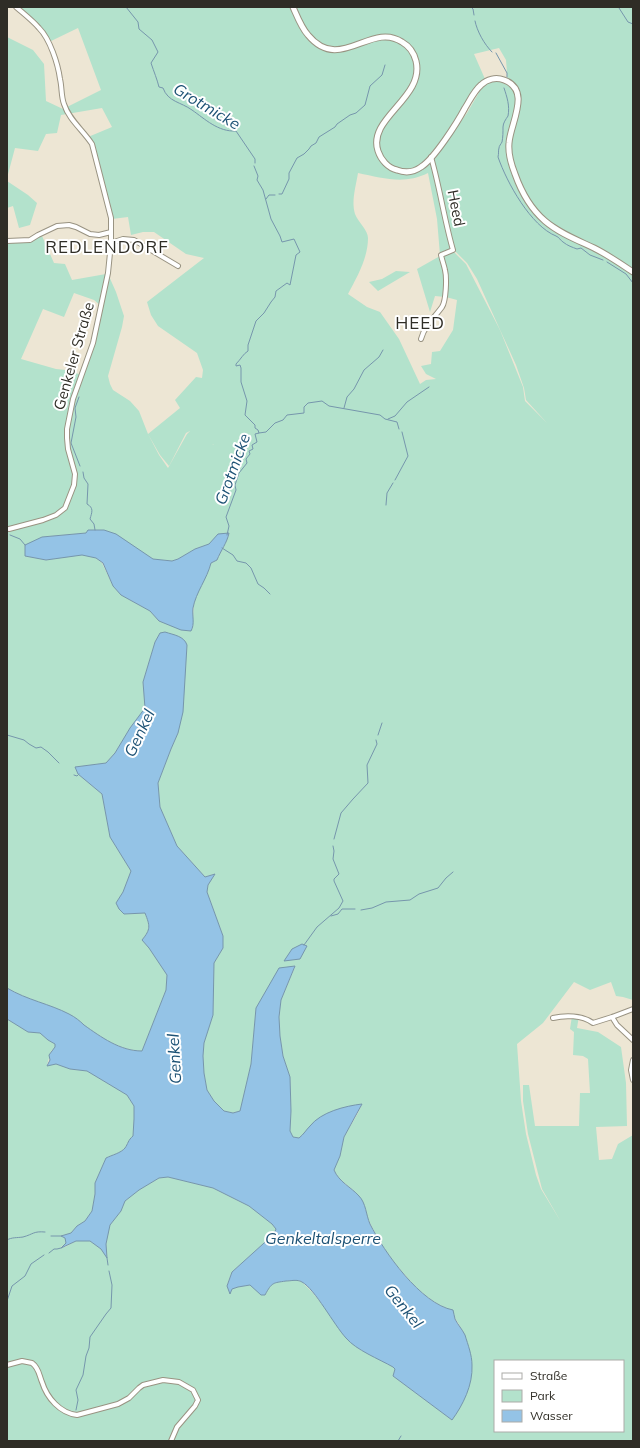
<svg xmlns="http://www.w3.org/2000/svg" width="640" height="1448" viewBox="0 0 640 1448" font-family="Mulish,sans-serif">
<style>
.green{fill:#b3e2cc;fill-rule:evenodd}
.water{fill:#94c3e6;stroke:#7696ac}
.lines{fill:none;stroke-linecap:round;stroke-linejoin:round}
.stream{stroke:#7696ac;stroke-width:1}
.minor-casing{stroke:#999382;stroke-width:6}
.major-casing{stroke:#999382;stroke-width:7}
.minor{stroke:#fff;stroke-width:4}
.major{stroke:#fff;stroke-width:5}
.labels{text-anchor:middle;stroke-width:4;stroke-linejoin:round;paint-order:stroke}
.street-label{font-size:15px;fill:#2f2d26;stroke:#fff}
.water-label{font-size:16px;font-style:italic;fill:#1d5275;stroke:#fff}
.quarter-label{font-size:17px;letter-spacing:1px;fill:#2f2d26;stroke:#fff}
</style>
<rect width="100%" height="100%" fill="#ede6d4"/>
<!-- green -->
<path class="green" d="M16,7H633V1000L623,997L616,996L611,982L590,990L574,982L543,1023L517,1044L521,1101L526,1134L536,1175L541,1189L561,1222L542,1189L528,1134L523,1101V1085H529L535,1126H579L580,1093H590L588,1059L583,1056L573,1055L574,1032L570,1029L572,1016H579L577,1028L598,1032L621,1047L626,1083L627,1126L596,1127L599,1160L612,1159L618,1144L633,1135V1441H7V1019L28,1032L40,1033L48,1040L55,1044L56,1047L51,1051L47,1065L56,1064L70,1069L87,1071L127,1095L134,1106V1119L133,1136C128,1140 128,1144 125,1148C121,1153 112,1155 106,1158L95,1183V1194L92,1211L85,1221L77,1226L71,1233L61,1236L66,1238V1243L61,1247H65L76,1241H90L101,1249L107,1257L106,1244L107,1232L110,1225L121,1211L125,1201L139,1190L159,1178L168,1177L213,1188L249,1206L272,1224L276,1229L274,1234L232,1272L227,1285L230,1293L232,1289L238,1287L250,1285L261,1294L264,1295L272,1284L277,1282L296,1280L302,1282L312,1292L359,1349L393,1367L395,1369L393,1376L452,1420L464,1333C459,1325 455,1316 448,1310C446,1307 441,1306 438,1304C426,1297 415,1287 406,1276C392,1261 379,1242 370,1223C366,1215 366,1206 360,1198C353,1187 339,1182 334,1170L340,1156L344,1137L358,1113L362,1104L310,1126L306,1132L299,1138L293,1137L290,1131L291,1111L290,1077L283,1056L280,1036L279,1017L281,1000L295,967L256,1008L251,1064L240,1111L233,1113L224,1111L214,1101L207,1090L204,1073L203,1056L204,1042L213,1015L214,963L223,948V936L207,892L208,885L214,874L205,877L177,846L160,807L158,783L171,749L178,733L187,645L160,633L155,642L143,682L145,708L130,728L115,753L106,763L76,767L78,774L102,794L110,837L131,871L123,892L116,903L124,914L145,913C150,926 151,929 142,940L149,948L167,975L166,990L142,1051C119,1050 102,1038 84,1025C79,1021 75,1017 69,1014C49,1004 27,1000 7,988V241L32,239L42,236L54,263L65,264L72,280L106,274L101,306L94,300L74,293L64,317L43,309L21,359L56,369L66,370L82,375L94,343L108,274L116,292L124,316L122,327L108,376L110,384L113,390L130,401L139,411L148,434L159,455L168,468L187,434L190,431L214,445L190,431L186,433L169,466L160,455L148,434L180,408L175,400L196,377L202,378L203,370L197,353L158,326L151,315L147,302L204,258L186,254L154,232H143L131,235L128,217L112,219L88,137L112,127L102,108L61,115L57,133L46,134L38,151L15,148L7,178V37L33,50L44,64L46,101L63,109L101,90L78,28L49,42L41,28ZM499,48L506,60L508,85L497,81L488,83L481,89L467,113L434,160L454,250L467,263L477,279L516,365L524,388L526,400L547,423L525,401L523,387L500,330L466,264L453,251L441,255L446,297L457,300L453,330L440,351L432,352L431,364L421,366L426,374L436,379L426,380L420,384L399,339L380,312L367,307L348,294C357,277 368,258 368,238C368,230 358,222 355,214C351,201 356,186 358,173C383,178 404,185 428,173L437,219L440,255L452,250L438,184L430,163C421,169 404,177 393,171C391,170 388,167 386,165L409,170L421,166L442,139L476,87L485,79L474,54ZM86,533L140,551L153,559L172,561L178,559L195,549L209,544L213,540L229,533C226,543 221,551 217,560L211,563C209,574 201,582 197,592C193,604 193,616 193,628L188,631L159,621L150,611L121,595L113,586L102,563L96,558L82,554L46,560L25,556L42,537ZM495,1361H623V1431H495Z
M7,181L28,195L37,203L30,225L19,228L13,206L7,208Z
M440,256L445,272V297L435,296L430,312L417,269Z
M396,271L410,272L378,291L369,282L382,279Z"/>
<!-- water -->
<path class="water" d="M88,530H104L116,534L153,559L172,561L178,559L195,549L209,544L218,534L229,533C227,543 221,550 217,560L211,563C207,579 196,592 193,608C192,616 195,624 191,631L181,630L159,621L150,611L121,595L113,586L103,563L96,558L82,555L46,560L25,556V545L42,537L86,533Z
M165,632C174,635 184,636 187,645L183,712L178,733L171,749L158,783L160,807L177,846L205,877L215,874L208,885L207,892L223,936V948L214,963L213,1015L204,1043L203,1056L204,1073L207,1090L214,1101L224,1111L233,1113L240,1111L251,1064L256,1008L279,968L295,966L281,1000L279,1017L280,1036L283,1056L290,1077L291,1111L290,1131L293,1137L299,1138C304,1134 306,1130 310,1126C321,1112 345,1106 362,1104L344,1137L340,1156L334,1170C339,1182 351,1187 359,1196C366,1203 366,1215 370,1224C384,1252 421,1304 453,1310C454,1313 454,1316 455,1319C458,1325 462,1329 465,1335C468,1345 472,1355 472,1365C473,1385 463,1405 452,1420L393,1376L395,1369L393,1367C379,1359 356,1350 346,1338C334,1325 315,1289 302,1282C297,1279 291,1281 286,1281C273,1283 272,1282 265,1295H261L250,1285L238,1287L232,1289L230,1294L227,1286L232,1272L274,1234L276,1229L272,1224L249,1206L213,1188L168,1177L159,1178L139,1190L125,1201L121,1211L110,1225L106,1244L107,1258L101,1249L90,1241H76L61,1248L66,1243L65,1238L61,1236L71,1233L77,1226L85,1221L92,1211L95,1194V1183L106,1158C112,1155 121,1153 125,1148C128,1144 128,1140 133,1136L134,1119V1106L127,1095L87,1071L70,1069L56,1064L47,1066L50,1060L49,1055L55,1047V1044L48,1040L40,1033L28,1032L7,1019V988C27,1000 50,1004 69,1014C75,1017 80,1021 84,1025C101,1037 120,1051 142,1051L166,990L167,975L149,948L142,940C151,929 150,926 145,913L124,914L119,909L116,903L123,892L131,871L110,837L102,794L78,774L75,767L106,763L115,753L130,728L145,708L143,682L155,642L160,633Z
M302,944L307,946L300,959L284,961L292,949Z"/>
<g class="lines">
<!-- stream -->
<path class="stream" d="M126,7L138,22L139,29L152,40L158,52L151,63C154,72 157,79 159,87L163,88C168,102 181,102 192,110C205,119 218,132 236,131L255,159V163
M471,7L473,9L474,15
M619,8L628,22L633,24
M475,21C477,31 484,44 492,52
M496,53L507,73V77
M504,88C507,97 510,106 508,116C506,119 503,123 503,127C503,132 503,137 502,142C501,144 499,146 499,148C498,151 499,153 498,157C507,183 531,226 556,236C559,237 561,241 563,242C568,246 572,247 577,249L581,248L590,255L603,260
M279,194H282L289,179V173L297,158L304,154L309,149L311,146L316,143L319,137L335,127L337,124L350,115L356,113L365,105L370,86L382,75L385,65
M266,199L269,195H275
M607,262L626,274L633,283
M79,397L75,408L76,417L71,443L80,466
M344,408L347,397L354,389L364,370L379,357L383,350
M388,419L395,416L407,402L429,387
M259,433L266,432L275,423L283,420L287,415L304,413V407L308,403L322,401L329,406L380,415L385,419L397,422L399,429
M83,472L84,478L88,484L87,504C94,508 92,512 90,519L94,524L95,530
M395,480L408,456L402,432
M386,505L387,493L393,483
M10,535L20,539L25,545
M227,535L229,526L226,517L236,490L235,485L239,473L247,463L246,459L250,454L249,451L253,449L252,445L257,442L255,434L259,433L258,430L255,428V425L245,415L247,401L241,382V368L240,365L236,366V364C241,359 243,354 248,351V345L256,321L264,313L271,302L275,297L276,291L287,283L290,285L296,255L300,252L294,239L282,242L280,236L271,219L263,190L257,180L258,176L254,166
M222,548L233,555L237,561L246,563L251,568L258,584L264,588L270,594
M7,735L24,740L29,744L36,748L41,747L48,752L59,763
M378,735L382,723
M74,775L77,776L79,774
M334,839L341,813L353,799L368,783L367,765L377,744L376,740
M361,910L372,908L386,902L410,900L419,894L438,888L446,878L453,872
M331,916L338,914L342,909H355
M304,945L317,927L339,908L343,901L334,881V879L339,874L333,859L334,851L333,846
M51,1236H61
M7,1240C12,1237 17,1238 23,1237C34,1234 33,1231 45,1232
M49,1253L54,1249H57L61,1248
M107,1258L108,1265
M7,1301L12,1286L25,1276L31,1264L44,1255
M76,1410L78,1400L76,1390L83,1375L86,1356L89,1348L90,1337L106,1314L111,1308L112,1285L109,1271
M398,1441L401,1436"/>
<defs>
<path id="minor" d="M7,241L30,240L38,235L57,226L69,225L76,227L90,234L99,235L111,232
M111,243L123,239L134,240L178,266
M421,339C425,325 434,318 442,307C446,301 447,278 445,270C444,265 442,260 441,255L453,250C444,219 440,188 431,157
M9,529L43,520L56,515L65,508L74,485L75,474L68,449L67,438V429L73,399L93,343L108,273L111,243V218L92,144C83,130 69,120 64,104C61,96 62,87 60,79C58,64 50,39 39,28C32,20 24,14 16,7
M612,1017L617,1025L633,1040
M553,1018C565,1015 582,1015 593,1023L612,1017L633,1009
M633,1060L631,1070L633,1080
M7,1365L22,1361L32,1363C39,1368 39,1375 42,1382C47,1398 60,1413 77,1415L118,1404L129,1398L139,1388L143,1385L163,1380L179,1382L193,1390L198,1400L195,1406L177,1427L171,1441"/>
<path id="major" d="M293,7C297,16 301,27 308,35C340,74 371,21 402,42C409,46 414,53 416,61C425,98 367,118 378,151C381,160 388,168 397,170C405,173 414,172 421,167C434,159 457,123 465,108C470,100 474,91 481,85C487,79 496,77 504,80C532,90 510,124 509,143C508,154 511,164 515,174C521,191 531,209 545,221C559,233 577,240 594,248C608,255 621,264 633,272"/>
</defs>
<!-- minor casing -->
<use href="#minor" class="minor-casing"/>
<!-- major casing -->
<use href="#major" class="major-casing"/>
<!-- minor -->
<use href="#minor" class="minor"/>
<!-- major -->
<use href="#major" class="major"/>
</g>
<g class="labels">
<!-- street labels -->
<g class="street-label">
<text transform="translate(456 208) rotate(79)" y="5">Heed</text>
<text transform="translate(74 356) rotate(-74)" y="5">Genkeler Straße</text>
</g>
<!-- water labels -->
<g class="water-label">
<text transform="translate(207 106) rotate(31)" y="6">Grotmicke</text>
<text transform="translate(232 469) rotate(-70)" y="6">Grotmicke</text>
<text transform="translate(139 733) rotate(-65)" y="6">Genkel</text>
<text transform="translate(174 1059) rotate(-93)" y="6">Genkel</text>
<text x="323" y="1244">Genkeltalsperre</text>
<text transform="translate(404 1306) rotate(51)" y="6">Genkel</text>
</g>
<!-- quarter labels -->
<g class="quarter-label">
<text x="107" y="253">REDLENDORF</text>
<text x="420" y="329">HEED</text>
</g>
</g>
<!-- border -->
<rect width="640" height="1448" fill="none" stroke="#2f2d26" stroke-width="16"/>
<!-- legend -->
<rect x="494" y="1360" width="130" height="72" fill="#ffffff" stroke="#acaba8"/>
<rect x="502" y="1373" width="20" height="6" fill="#ffffff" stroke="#acaba8"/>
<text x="530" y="1380" font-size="12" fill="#2f2d26">Straße</text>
<rect x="502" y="1390" width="20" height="12" fill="#b3e2cc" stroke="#acaba8"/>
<text x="530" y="1400" font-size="12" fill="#2f2d26">Park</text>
<rect x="502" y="1410" width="20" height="12" fill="#94c3e6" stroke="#acaba8"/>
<text x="530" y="1420" font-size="12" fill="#2f2d26">Wasser</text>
</svg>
